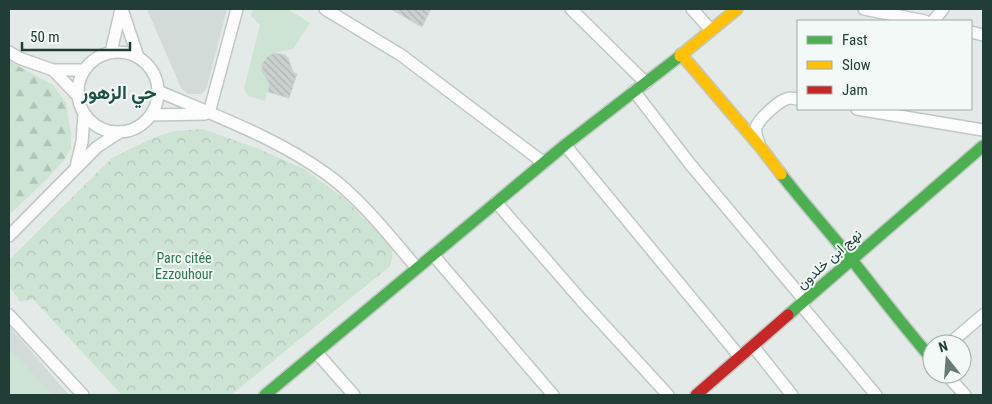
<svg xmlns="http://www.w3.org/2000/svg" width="992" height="404" viewBox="0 0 992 404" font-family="'Roboto Condensed',Vazirmatn,sans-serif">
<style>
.built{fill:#d2dbd7}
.green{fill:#cde3d4}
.forest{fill:url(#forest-firs)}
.park{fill:url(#park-crowns)}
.building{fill:url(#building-back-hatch);stroke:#cdd3d0}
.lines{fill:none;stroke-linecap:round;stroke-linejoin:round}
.street-casing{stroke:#c1c7c4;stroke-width:14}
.fast-casing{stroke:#c0c7c4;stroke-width:14}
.slow-casing{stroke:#c0c7c4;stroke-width:14}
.jam-casing{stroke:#c0c7c4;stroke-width:14}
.street{stroke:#fbfcfb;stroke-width:11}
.fast{stroke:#4caf50;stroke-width:11}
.slow{stroke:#ffc107;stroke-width:11}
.jam{stroke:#c62828;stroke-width:11}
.labels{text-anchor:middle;stroke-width:4;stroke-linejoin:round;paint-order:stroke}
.park-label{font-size:14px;fill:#2b7549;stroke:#f2f9f6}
.street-label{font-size:14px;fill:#213e36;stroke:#f2f9f6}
.district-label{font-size:19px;font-weight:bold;fill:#1d5044;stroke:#f2f9f6}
</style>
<defs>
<pattern id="forest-firs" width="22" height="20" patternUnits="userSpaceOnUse" patternTransform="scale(1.25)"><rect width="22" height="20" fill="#cde3d4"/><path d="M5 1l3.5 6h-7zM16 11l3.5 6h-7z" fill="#b0c4b7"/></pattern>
<pattern id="park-crowns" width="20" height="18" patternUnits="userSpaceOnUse" patternTransform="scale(1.25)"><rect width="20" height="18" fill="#cde3d4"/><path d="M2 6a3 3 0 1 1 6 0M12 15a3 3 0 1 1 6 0" fill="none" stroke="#b0c4b7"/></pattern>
<pattern id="building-back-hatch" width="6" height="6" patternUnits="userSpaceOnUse" patternTransform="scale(1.25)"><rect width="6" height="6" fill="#cbd1cf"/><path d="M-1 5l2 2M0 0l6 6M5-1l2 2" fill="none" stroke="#aeb4b2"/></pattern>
</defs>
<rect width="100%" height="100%" fill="#e4eae7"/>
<!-- built -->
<path class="built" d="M147,9H227L208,83L207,88L201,94H188L181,88Z
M9,326L69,395H9Z"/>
<!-- green -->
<path class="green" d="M253,9H289V10L310,23L293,49C281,52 260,53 262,69C262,75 266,79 271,82L265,101L248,96L244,89L260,25L251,16Z
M9,348L53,395H9Z"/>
<!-- forest -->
<path class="forest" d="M9,61L53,85L66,103L71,134V148L64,160L47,179L9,215Z"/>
<!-- park -->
<path class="park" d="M203,129L259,149L304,169L346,200L391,247C393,255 393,260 389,267L231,395H122L33,299L20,302L9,286V260L112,158L153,138L174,131Z"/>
<!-- building -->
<path class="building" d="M391,9H431L422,27Z
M275,53L285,55L288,58L293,72L297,74L289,98L268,92L270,84L262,72V64L267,57Z"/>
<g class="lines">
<defs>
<path id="street" d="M122,9L138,57
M325,9L401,55L544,163
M571,9L646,83
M692,9L711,30
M864,9L925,21
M933,21L943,9
M971,32L983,35
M78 92a40 40 0 1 1 80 0a40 40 0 1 1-80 0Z
M9,52L19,58L53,70H84
M111,52L121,9
M53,70L77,95
M158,91C216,116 277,138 328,175C363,201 389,236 417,268
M634,91L690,164L805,301
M857,109L983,130
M209,113L237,9
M151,115L205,114
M759,143C757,139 755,133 756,127C760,118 780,99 790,98C793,98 795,99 798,99
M565,145L740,357
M76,167L82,142L84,115
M496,202L581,300L668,395
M9,236L97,147L120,132
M434,256L553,395
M801,305L876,395
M9,315L83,395
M949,344L983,315
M753,346L792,395
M317,353L354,395
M946,374L965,395"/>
<path id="fast" d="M781,174C804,204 829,231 852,260C879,294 904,327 932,359
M788,315L983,146
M265,395L565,145L680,56"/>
<path id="slow" d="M681,54L762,149L781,174
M680,56L737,9"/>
<path id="jam" d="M696,395L788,315"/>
</defs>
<!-- street casing -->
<use href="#street" class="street-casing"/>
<!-- fast casing -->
<use href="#fast" class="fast-casing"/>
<!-- slow casing -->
<use href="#slow" class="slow-casing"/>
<!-- jam casing -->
<use href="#jam" class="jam-casing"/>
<!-- street -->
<use href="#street" class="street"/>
<!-- fast -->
<use href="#fast" class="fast"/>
<!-- slow -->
<use href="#slow" class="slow"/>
<!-- jam -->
<use href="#jam" class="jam"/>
</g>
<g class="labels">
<!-- park labels -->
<g class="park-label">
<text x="184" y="263">Parc citée<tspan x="184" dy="16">Ezzouhour</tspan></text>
</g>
<!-- street labels -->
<g class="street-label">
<text transform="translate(829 259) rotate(-42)" y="5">نهج ابن خلدون</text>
</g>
<!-- district labels -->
<g class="district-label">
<text x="119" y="99">حي الزهور</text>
</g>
</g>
<!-- border -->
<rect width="992" height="404" fill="none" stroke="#213e36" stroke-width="20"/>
<!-- legend -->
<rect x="797" y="20" width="175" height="90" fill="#f2f9f6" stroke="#9eaea9"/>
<rect x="807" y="36" width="25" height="8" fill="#4caf50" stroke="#9eaea9"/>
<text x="842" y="45" font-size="15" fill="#213e36">Fast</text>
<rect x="807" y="61" width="25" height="8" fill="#ffc107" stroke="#9eaea9"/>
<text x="842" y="70" font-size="15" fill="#213e36">Slow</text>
<rect x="807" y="86" width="25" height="8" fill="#c62828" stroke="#9eaea9"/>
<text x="842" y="95" font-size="15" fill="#213e36">Jam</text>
<!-- north arrow -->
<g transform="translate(947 359) rotate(343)"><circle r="24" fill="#f2f9f6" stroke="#9eaea9"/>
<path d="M0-4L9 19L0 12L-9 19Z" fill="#657a74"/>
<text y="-8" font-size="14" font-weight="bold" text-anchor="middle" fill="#213e36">N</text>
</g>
<!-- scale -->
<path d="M22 42v8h108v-8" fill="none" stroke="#213e36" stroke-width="2.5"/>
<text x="30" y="42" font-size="15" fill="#213e36" stroke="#f2f9f6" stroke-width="4" paint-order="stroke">50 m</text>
</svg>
